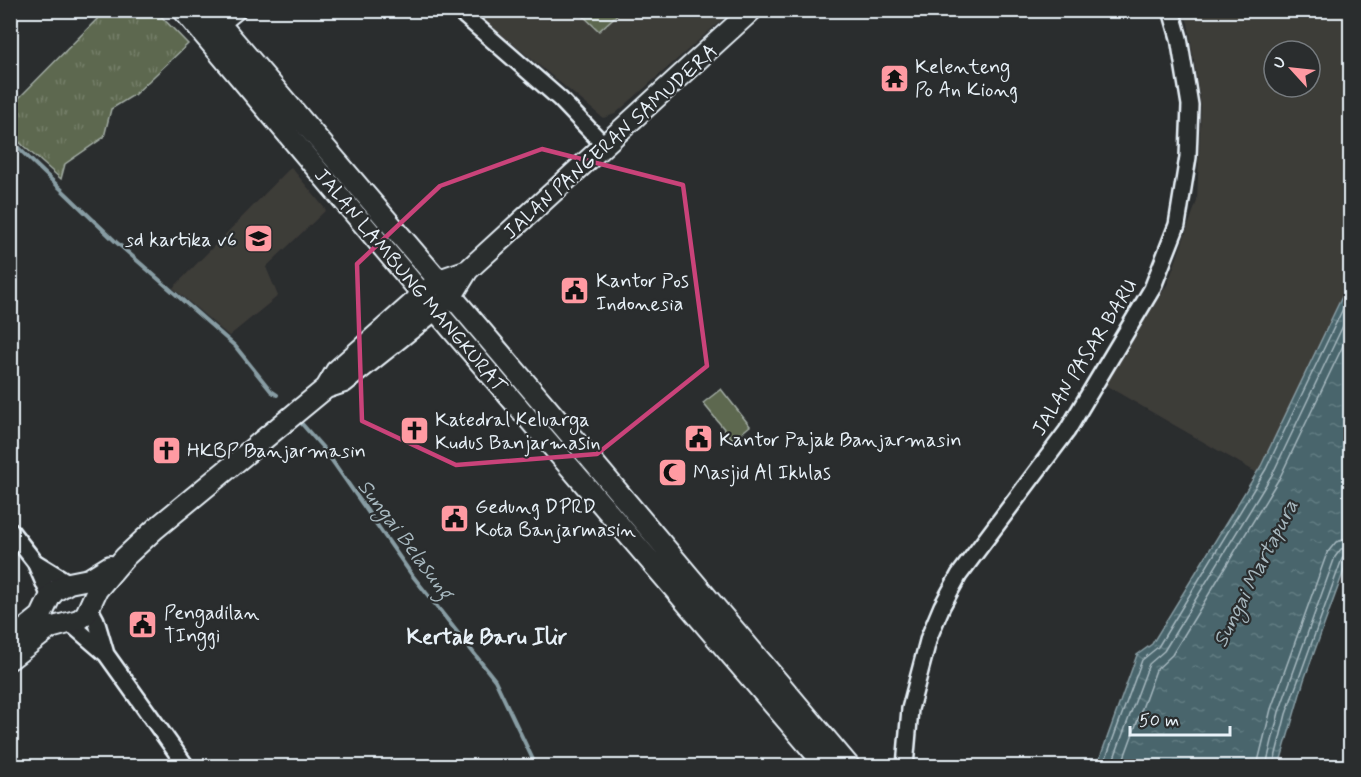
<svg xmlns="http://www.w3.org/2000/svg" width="1361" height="777" viewBox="0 0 1361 777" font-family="Mynerve,sans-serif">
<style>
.built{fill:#3e3c39;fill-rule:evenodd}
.grass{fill:url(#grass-tufts);stroke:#a2aca4;stroke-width:1.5}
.forest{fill:url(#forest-firs);stroke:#a2aca4;stroke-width:1.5}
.park{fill:#5d684f;stroke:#a2aca4;stroke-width:1.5}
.water{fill:url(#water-ripples);stroke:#889da4;stroke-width:1.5}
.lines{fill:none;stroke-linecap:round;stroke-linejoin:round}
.shore{stroke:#a8b9c0;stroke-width:1.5}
.stream{stroke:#889da4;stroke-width:4}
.tertiary-casing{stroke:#e8f1f8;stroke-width:20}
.trunk-casing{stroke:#e8f1f8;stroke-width:24}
.tertiary{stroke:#2a2d2e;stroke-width:15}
.trunk{stroke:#2a2d2e;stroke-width:20}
.marked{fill:none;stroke:#ca437a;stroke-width:4.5;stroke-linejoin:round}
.labels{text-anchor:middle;stroke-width:4.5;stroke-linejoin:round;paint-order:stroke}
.poi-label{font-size:20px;fill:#e8f1f8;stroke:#2a2d2e;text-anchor:start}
.street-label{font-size:20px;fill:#e8f1f8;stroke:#2a2d2e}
.water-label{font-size:21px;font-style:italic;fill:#a8b9c0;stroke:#2a2d2e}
.quarter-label{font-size:22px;font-weight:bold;fill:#e8f1f8;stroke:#2a2d2e}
</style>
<defs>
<pattern id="grass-tufts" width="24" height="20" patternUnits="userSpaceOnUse" patternTransform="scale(1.5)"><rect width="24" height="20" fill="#5d684f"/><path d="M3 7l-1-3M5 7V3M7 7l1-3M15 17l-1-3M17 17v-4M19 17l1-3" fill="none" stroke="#747e69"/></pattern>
<pattern id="forest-firs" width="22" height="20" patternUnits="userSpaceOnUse" patternTransform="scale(1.5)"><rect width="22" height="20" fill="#5d684f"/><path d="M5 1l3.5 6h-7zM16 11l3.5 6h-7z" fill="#747e69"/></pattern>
<pattern id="water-ripples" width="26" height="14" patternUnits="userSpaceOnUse" patternTransform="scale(1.5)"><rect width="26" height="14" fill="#48656c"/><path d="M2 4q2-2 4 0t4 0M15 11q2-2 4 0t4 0" fill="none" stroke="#627c82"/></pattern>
</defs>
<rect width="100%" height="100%" fill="#2a2d2e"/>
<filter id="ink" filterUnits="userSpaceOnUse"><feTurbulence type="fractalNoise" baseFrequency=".0167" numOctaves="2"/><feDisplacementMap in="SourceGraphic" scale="12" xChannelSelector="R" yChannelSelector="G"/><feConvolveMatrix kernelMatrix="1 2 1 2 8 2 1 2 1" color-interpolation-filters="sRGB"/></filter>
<g filter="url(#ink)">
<!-- built -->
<path class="built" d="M473,11H578L599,31L621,11H732L615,114L603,118Z
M1183,11H1350V279L1259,474L1105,385L1168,283L1197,201L1201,107L1188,23ZM1274,51H1310V87H1274Z
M291,167L326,210L266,267L278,296L229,336L173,288Z"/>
<!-- grass -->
<path class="grass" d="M105,11H156L188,44L134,95L111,109L104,137L65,164L61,179L11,135V106Z"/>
<!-- forest -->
<path class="forest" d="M578,11H621L599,31Z"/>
<!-- park -->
<path class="park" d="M721,389L750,426L733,440L703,403Z"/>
<!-- water -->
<path class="water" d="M1350,280V554L1304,680L1279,766H1097L1137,655L1152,644L1261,466Z"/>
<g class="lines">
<!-- shore -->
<path class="shore" d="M1103,766L1142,660L1158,647L1266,469L1350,294
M1111,766L1149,664L1164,651L1273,473L1350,311
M1121,766L1156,670L1172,655L1280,477L1350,331
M1257,766L1271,709L1327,553L1336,542L1350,538
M1266,766L1279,712L1335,557L1341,549L1350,547
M1273,766L1286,714L1342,559L1346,555H1350"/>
<!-- stream -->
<path class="stream" d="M10,140L116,242L235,346L271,391L277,395
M302,424L324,449L412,575L495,680L536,766"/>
<defs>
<path id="tertiary" d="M458,10L560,99L605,146
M10,530L35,562L50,597
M35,562L69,583
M89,607L96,620L106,654
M70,623L106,654L186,766
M905,766L910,709L929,637L942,606L959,575L1067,431L1152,289L1177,225L1188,157L1190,105L1179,38L1171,10"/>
<path id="trunk" d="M183,10L454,332L826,766
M208,10L583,450L849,766
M206,25L219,23L235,10
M326,388L344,382L452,296L468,270L752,10
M10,641L41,616L50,597L55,591L69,583L89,579L110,566
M10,659L50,628L79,620L86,614L97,590L125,557L155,529L326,388L336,371L439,280L468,270"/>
</defs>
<!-- tertiary casing -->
<use href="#tertiary" class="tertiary-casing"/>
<!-- trunk casing -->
<use href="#trunk" class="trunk-casing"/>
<!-- tertiary -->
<use href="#tertiary" class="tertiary"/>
<!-- trunk -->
<use href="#trunk" class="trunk"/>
</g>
</g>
<!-- marked area -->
<path class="marked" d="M542,149L683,185L707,366L597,454L456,465L362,421L357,264L440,186Z"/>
<!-- icons -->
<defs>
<symbol id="temple-square" viewBox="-11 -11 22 22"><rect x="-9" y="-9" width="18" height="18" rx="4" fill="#ff9aa2" stroke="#2a2d2e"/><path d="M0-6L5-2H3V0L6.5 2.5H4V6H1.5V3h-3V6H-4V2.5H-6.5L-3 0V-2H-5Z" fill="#111"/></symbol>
<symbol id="school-square" viewBox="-11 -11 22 22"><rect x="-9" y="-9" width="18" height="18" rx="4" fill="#ff9aa2" stroke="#2a2d2e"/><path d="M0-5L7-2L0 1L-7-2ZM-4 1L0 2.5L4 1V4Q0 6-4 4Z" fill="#111"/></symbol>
<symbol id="civic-square" viewBox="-11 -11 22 22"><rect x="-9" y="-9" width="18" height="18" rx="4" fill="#ff9aa2" stroke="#2a2d2e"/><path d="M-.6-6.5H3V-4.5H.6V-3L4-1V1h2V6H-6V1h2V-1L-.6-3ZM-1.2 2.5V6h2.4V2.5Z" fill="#111"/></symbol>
<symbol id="church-square" viewBox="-11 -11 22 22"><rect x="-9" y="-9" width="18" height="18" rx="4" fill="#ff9aa2" stroke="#2a2d2e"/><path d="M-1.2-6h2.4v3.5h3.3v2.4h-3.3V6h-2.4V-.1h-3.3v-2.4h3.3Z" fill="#111"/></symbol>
<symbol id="mosque-square" viewBox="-11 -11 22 22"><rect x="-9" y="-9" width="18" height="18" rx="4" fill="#ff9aa2" stroke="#2a2d2e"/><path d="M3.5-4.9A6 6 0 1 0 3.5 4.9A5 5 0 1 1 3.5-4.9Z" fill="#111"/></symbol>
</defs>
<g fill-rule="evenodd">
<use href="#temple-square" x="878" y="62" width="33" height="33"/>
<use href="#school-square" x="242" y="222" width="33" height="33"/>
<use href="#civic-square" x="558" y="274" width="33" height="33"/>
<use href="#church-square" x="398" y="414" width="33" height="33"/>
<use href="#civic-square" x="682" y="422" width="33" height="33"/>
<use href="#church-square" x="150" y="434" width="33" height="33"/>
<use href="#mosque-square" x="656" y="456" width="33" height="33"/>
<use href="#civic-square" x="438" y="502" width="33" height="33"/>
<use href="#civic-square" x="126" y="608" width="33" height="33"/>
</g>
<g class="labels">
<!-- poi labels -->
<g class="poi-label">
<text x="915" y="73">Kelenteng<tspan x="915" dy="23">Po An Kiong</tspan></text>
<text x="237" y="246" text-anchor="end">sd kartika v6</text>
<text x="596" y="287">Kantor Pos<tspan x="596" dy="23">Indonesia</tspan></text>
<text x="435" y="426">Katedral Keluarga<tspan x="435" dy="23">Kudus Banjarmasin</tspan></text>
<text x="719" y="446">Kantor Pajak Banjarmasin</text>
<text x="187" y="457">HKBP Banjarmasin</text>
<text x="693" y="479">Masjid Al Ikhlas</text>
<text x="475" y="513">Gedung DPRD<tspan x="475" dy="23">Kota Banjarmasin</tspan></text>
<text x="164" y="619">Pengadilan<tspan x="164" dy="23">TInggi</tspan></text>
</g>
<!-- street labels -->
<g class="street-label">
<text transform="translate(610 141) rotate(-42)" y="7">JALAN PANGERAN SAMUDERA</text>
<text transform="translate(411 280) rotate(50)" y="7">JALAN LAMBUNG MANGKURAT</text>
<text transform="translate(1084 357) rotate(-58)" y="7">JALAN PASAR BARU</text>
</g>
<!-- water labels -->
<g class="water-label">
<text transform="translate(406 539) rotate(53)" y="7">Sungai Belasung</text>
<text transform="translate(1255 573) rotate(-63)" y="7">Sungai Martapura</text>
</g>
<!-- quarter labels -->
<g class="quarter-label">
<text x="487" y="644">Kertak Baru Ilir</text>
</g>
</g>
<!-- margin -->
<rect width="1361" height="777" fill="none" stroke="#2a2d2e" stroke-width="36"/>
<rect x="18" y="18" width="1325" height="741" fill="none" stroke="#e8f1f8" stroke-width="2" filter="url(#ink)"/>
<!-- north arrow -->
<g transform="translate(1292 69) rotate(297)"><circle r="28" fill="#2a2d2e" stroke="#767b7f" stroke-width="1.5"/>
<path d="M0-4.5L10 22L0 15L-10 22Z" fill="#ff9aa2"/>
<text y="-9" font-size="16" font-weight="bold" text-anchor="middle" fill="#e8f1f8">U</text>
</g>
<!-- scale -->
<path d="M1130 726v9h100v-9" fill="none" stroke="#e8f1f8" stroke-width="3"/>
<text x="1139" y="726" font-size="18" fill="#e8f1f8" stroke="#2a2d2e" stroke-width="4.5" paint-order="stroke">50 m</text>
</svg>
